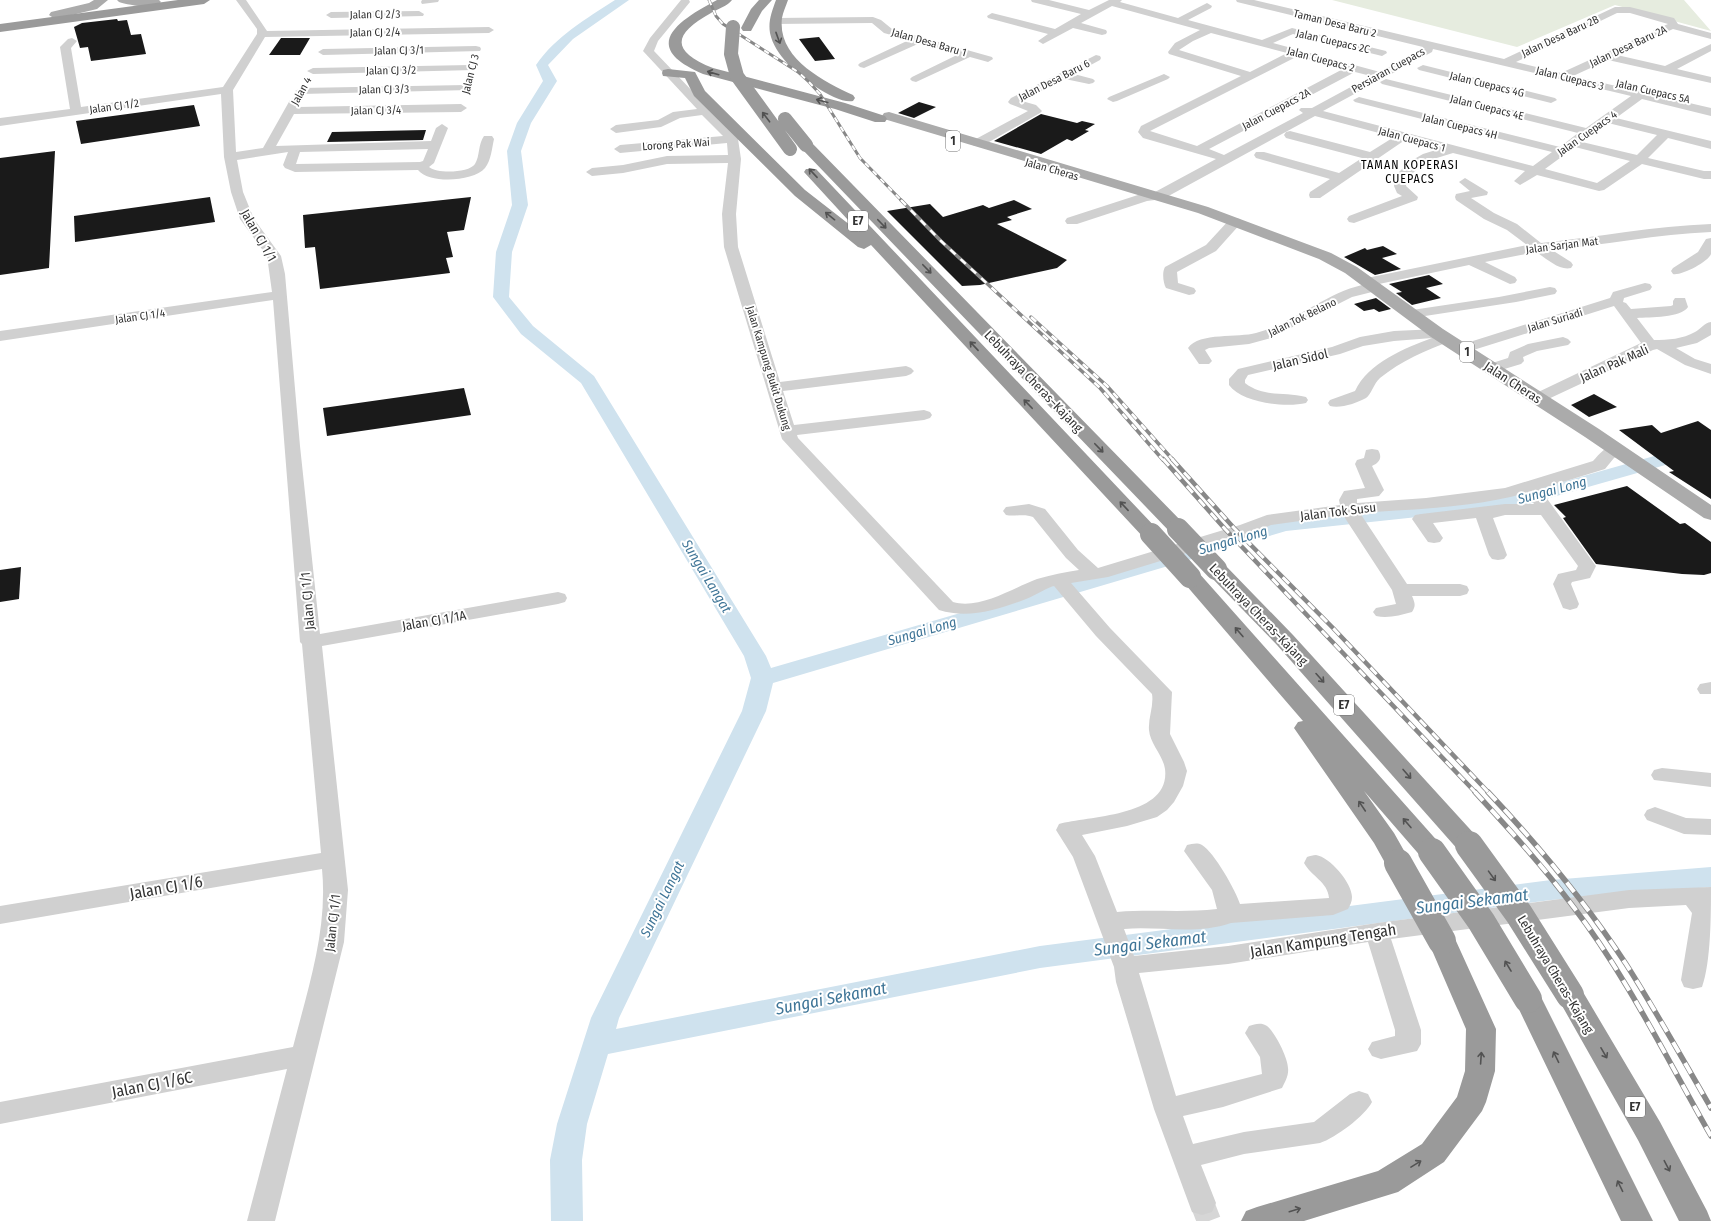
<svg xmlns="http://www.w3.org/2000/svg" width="1711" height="1221" viewBox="0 0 1711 1221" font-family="'Fira Sans Condensed',sans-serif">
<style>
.green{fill:#e6ecdf}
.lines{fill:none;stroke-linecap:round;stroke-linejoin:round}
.river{fill:#cfe2ee;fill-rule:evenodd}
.building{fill:#1a1a1a}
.minor-tunnel{stroke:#d6d6d6;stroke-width:24;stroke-dasharray:24 12;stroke-linecap:butt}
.minor{fill:#d0d0d0;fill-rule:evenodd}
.major{fill:#ababab;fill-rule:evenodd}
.highway{fill:#9a9a9a;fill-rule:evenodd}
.rail-far3-casing{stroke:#888;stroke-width:3}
.rail-far2-casing{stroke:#888;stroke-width:3.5}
.rail-far1-casing{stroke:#888;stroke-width:4.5}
.rail-casing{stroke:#888;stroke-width:5.5}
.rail-far3{stroke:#fff;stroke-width:2;stroke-dasharray:5.5;stroke-linecap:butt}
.rail-far2{stroke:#fff;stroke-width:2.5;stroke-dasharray:7;stroke-linecap:butt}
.rail-far1{stroke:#fff;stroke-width:3;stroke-dasharray:9;stroke-linecap:butt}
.rail{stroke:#fff;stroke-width:4;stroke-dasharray:12;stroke-linecap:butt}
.highway-bridge-far2{stroke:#9a9a9a;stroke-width:14}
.highway-bridge-far1{stroke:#9a9a9a;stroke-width:22}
.highway-bridge{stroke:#9a9a9a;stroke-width:28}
.oneway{stroke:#525252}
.labels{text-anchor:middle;stroke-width:4;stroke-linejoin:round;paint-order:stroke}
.far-street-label{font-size:11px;fill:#333;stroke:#fff}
.shield{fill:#fff;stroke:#707070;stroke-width:1}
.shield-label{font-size:12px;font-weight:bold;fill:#333}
.far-neighbourhood-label{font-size:12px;letter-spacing:1px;fill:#000;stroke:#fff}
.street-label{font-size:13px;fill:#333;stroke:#fff}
.water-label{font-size:14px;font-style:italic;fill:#3f7597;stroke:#fff}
.near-street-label{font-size:16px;fill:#333;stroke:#fff}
.near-water-label{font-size:17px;font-style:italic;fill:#3f7597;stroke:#fff}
</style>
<rect width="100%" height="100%" fill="#fff"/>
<!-- green -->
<path class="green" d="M1332,0H1684L1711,31L1615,5L1517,47Z"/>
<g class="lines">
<!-- river -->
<path class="river" d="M615,0H629L573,39L548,65L557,81L531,123L521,151L528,205L512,252L509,297L533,326L594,376L766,656L771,668L1284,519L1520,494L1711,440V452L1521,506L1286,531L773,683L766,711L619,1018L616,1029L1040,946L1551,880L1711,867V887L1551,900L1040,968L608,1054L587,1124L582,1160L583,1221H551L550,1160L557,1124L591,1018L742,711L751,678L744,656L581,383L521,334L493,297L496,252L512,205L507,151L517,123L543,81L536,65C556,36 586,19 615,0Z"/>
</g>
<!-- building -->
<path class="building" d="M117,19L118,21L127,20L131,35L141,34L146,54L91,61L88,47L80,48L74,27L82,23Z
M819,37L835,59L815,61L799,39Z
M281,38H310L300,55H269Z
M919,102L936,107L914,118L898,113Z
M194,105L200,126L81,144L76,121Z
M1041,114L1077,123L1082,121L1095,124L1085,130L1089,131L1072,141L1067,139L1041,154L994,141Z
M426,130L423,140L327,142L332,132Z
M55,151L49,268L0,275V158Z
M210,197L215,222L75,242L74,216Z
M471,197L464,230L447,232L453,257L446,258L450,273L320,289L315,247L305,248L303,215Z
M1014,200L1032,209L1007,217L1012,220L997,224L1067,260L1057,268L980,285L962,286L887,211L930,204L943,217L983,205L989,208Z
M1383,246L1397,254L1382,258L1401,269L1375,275L1344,257L1365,248L1367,250Z
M1429,275L1443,284L1426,288L1441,298L1412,305L1396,293L1402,292L1389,284Z
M1376,298L1391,309L1379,312L1374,309L1364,311L1354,304Z
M464,388L471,415L327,436L323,408Z
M1594,394L1617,407L1589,417L1571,405Z
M1698,421L1711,430V499L1669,472L1674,471L1619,430L1652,425L1661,433Z
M1627,486L1680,524L1685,523L1711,542V573L1704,575L1682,574L1596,564L1563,518L1566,517L1554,505Z
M21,567L19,599L0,602V570Z"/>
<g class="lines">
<!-- minor-tunnel -->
<path class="minor-tunnel" d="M1202,1203L1209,1221"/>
<!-- minor -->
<path class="minor" d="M236,0H246L267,31L489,27L494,30L489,33L265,37L233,90L236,152L263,148L290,100L296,97L302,100L298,107L461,104L467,108L461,112L294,114L276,146L431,141L436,128L442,124L448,128L434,163L429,167C437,174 469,173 475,164C480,156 478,144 484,136H492L494,139C492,148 491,161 485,168C473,182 429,184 418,170L295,172L285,168L283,165L288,152L237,160L243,192L254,219L281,256L285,274L300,446L320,634L558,592L565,594L567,598L565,602L558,604L322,646L348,890L344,942L275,1221H247L287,1069L0,1124V1102L293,1047C308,988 328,930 322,869L0,924V906L321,853L302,644L300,642L273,300L0,341V331L272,292L267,256L240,219L231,192L224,157L221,94L0,126V118L70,109L60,47L68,39L72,38L77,41L71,48L81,107L223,87L257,34V29ZM428,149L423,161L420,162L296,164L300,152Z
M422,0H439L438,2L422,4L421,2Z
M681,0H689L690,2L658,41L654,51L738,139L741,159L736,214L738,247L780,382L906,366L911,368L914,371L911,374L906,376L783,391L794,425L924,410L930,412L932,415L930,418L924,420L797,435L798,438L953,602C979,610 1013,588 1037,579C1051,575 1065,572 1079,570L1066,558L1033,517C1024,513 1015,517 1006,515L1003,511L1006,507L1029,504L1045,509L1078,550L1098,568L1240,525L1267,515L1340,505L1339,500L1344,491L1365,488L1355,464L1357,460L1364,458L1366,450L1372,449L1378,450C1383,458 1379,463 1372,466L1384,490L1379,496L1357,499V503L1426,498L1505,488L1593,461C1601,452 1608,443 1622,446L1624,450L1622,454L1614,458L1605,469L1540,489L1596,566L1590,578L1572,582L1571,584L1579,604L1577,608L1570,610L1563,608L1553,584L1558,574L1576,570L1578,566L1541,515H1505L1493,518L1507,555L1504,559L1498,560L1492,559L1489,555L1476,518L1433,523L1443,538L1440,542L1434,543L1428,542L1412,519L1415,515L1421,514L1505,504H1534L1526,493C1473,508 1414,509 1360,513L1407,584H1460L1467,586L1469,590L1467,594L1460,596H1412C1415,603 1416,606 1412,612C1400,615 1388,619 1376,616L1373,612L1376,608L1396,604L1392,590L1343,515L1271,525L1252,533L1108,577L1071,583L1110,628L1172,692L1170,734L1184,762L1187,771L1183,786L1174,802L1167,810L1157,817L1127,826L1082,835L1095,856L1117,912C1150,909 1184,913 1217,909L1212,890L1184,851L1187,845C1192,844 1197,842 1202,845C1214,852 1236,891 1240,904L1329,898C1328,882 1311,876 1304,863L1307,857C1310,856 1313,855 1316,855C1330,857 1352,883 1352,897C1352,902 1350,905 1348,909L1333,915L1231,923C1197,935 1158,926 1124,929L1134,956L1228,946L1377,923L1629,890L1711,887C1711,914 1711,962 1702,987L1693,989L1684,987L1681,980L1692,913L1686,905L1629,908L1391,939L1421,1030V1044L1417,1051L1381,1059L1372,1056L1368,1049L1372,1042L1395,1036V1030L1368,942L1228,964L1139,973L1176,1096L1262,1074L1260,1057L1245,1033L1249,1026C1255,1024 1261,1022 1267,1026C1275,1032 1288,1058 1288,1068C1289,1075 1285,1082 1282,1088L1223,1107L1183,1116L1193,1144L1244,1132L1314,1122L1350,1094L1359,1091L1368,1094L1372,1102C1365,1116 1335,1138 1320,1143L1244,1154L1201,1165L1216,1203L1212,1212L1202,1215L1192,1212L1154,1109L1116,982L1114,967L1073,857L1056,830L1059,824C1089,816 1171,817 1165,769C1163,755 1150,744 1149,730C1148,718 1154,706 1152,694L1096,636L1054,586C1044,589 1036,595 1026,599C998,610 968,619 939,610L782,439L724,247L722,214L728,163L667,164L623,173L592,176L586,172L592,168L623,165L667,156L728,155L727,143L620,153L614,149L620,145L723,136L702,115L680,118L661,127L616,133L610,129L616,125L658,120L673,112L697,109L643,51L650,38Z
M1031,0H1049L1089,10L1109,0H1122L1120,2L1178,18L1207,3L1212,6L1211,8L1188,20L1262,40L1292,28L1386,51L1387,53L1382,56L1293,34L1273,43L1380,72L1423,49V47L1237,2L1236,0H1254L1504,59L1615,7H1630L1674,18L1678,24L1711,33V39L1673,29L1617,55L1665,66L1711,44V51L1677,69L1711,77V83L1608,60L1573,76L1711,108V116L1642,99L1616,118L1711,141V149L1668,138L1648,158L1704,171H1711V179H1704L1642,164L1604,190L1599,191L1537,175L1520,185L1514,181L1525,171L1453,153L1427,161L1408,177L1406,186L1418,197L1417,200L1354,223L1349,222L1347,219L1349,216L1402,196L1397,193L1394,186L1395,176L1409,162L1423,154L1439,149L1405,140L1320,198H1310L1309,195L1310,192L1330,179L1256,158L1254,155L1256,152H1264L1339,173L1362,158L1286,138L1284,135L1286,132L1290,131L1370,152L1394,137L1315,116L1163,199L1147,201L1077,224H1067L1065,221L1067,218L1141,194L1155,192L1216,159L1143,138L1138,132L1141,126L1241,76L1169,54L1168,52L1175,43L1200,30L1112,6L1081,23L1106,30L1107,32L1106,34L1102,35L1073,28L1043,44L1038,41L1048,34L988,18L987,16L992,13L1055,29L1081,14L1032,2ZM1617,13H1630L1668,24L1561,73L1516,62ZM1211,33L1287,53L1250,72L1179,50L1193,41ZM1433,49L1631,96L1586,128L1386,79L1380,82L1382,84L1578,133L1560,147L1359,97L1353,100L1355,102L1552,152L1533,166L1323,111L1432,52ZM1298,56L1343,69L1197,146L1150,131ZM1355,72L1371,76L1312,108H1301L1299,110L1303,113L1224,155L1209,149ZM1608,123L1657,135L1637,155L1582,142ZM1575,147L1630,161L1597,183L1545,169Z
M419,11L424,14L423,16L331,18L326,15L331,12Z
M873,17L881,20L892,29L992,57L993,59L988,62L970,57L916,82L912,81L910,79L912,77L959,54L920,43L864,68L860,67L858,65L860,63L909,40L884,33L872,23L775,24L770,21L775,18Z
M476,46L480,47L481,49L480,51L323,55L318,52L323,49Z
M1096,55L1100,56L1101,58L1100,60L1074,74L1093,79L1095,81L1093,83L1089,84L1065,79L1022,101L1036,105L1042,111L1040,113L982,146H974L972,143L974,140L1028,111L1010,104L1008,102L1011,98Z
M470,65L476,68L474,70L313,74L307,71L313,68Z
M1423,65L1555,98L1557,100L1551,103L1419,70L1417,68Z
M1164,74L1170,77L1168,79L1117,101L1113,102L1107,99L1109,97Z
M466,85L472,88L470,90L301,94L295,91L301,88Z
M1465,178L1488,192L1487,195L1471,198L1494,213L1517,224L1541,243C1598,237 1654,226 1711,224V232C1657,234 1605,245 1552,250L1571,262L1573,265L1571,268C1559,271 1546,258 1536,252L1485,262L1515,277L1517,280L1515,283L1510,284L1469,265L1379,284L1382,287L1380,290L1352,297L1271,338L1249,344L1209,348L1205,350L1212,361L1209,364H1199L1188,348C1199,332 1239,338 1256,333C1294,323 1324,294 1362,285L1360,282L1362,279L1527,245L1507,230L1484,219L1456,200L1455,197L1456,194L1470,191L1459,182Z
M1235,218L1240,219L1242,222L1216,251L1177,272L1178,283L1194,288L1196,291L1194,294L1189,295L1166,288C1163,283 1162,272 1165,267L1206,245L1230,219Z
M1711,238C1711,243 1711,250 1711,254C1708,262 1681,276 1673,274L1671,271L1673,268L1698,252L1706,239Z
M1645,283L1650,284L1652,287L1650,290L1624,298L1623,302L1626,303L1631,309L1671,306L1673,305V301L1675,298H1685L1688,307C1681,318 1650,317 1637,318L1654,340C1668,340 1683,339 1695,332C1701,329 1704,323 1711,322V335L1697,343L1676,348L1695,359L1711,364V374L1685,365L1657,349L1653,350L1544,401H1532L1530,398L1532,395L1641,343L1614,306L1467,352H1457L1454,349L1457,346L1610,298L1613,292Z
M1550,287L1555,288L1557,291L1555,294L1516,302L1412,318L1407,317L1405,314L1407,311L1412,310L1499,297Z
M1437,329L1442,330L1444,334L1451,335L1454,338L1451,341C1426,350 1401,361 1380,378C1374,383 1371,395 1366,398C1357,403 1340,409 1330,406L1328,403L1330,400L1355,391C1368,363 1405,348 1432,338L1394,341L1363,346L1340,354L1248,375L1245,380V383C1264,398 1284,391 1306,397L1308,400L1306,403C1286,408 1242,403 1229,385V379L1238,369L1332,347L1360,337L1394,331Z
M1563,337L1568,339L1571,342L1568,345L1537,351L1523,357L1524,361L1521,364L1491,373L1486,371L1483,368L1486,365L1508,358L1510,352L1528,344Z
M1711,682V694H1700L1697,689L1700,684Z
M1662,768L1711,773V787L1654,780L1651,775L1654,770Z
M1655,807L1686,818L1711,819V835L1684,834L1647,820L1644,815L1647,810Z"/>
<!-- major -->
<path class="major" d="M94,0H108L97,9L55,19L49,15L51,12L89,3Z
M117,0H159L161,2C155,10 128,5 119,2Z
M889,112L1208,207L1331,253L1357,267L1443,329L1599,429L1711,505V520L1704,518L1585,437L1431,337L1345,273L1319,259L1198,213L884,119L882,116L884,113Z"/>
<!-- highway -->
<path class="highway" d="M178,0H210L204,4L0,32V24Z
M717,0H732C728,6 717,9 711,13C673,34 670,51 713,68L845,103L885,116L887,119L885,122H875L835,109L703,74C639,47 677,21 717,0Z
M759,0H772L762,11L751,31H743L741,28L751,9Z
M776,0H788C786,6 783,12 782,18C777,58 823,81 853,95L855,98L853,101C837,105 797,75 787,63C780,55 772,44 770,33C768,21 772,11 776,0Z
M668,69L695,72L705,91L805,190L859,232L804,172L806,169H816L1158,530L1161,534L1158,538L1151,540L1144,538L871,245L864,249L858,247L795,196L694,96L685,78L663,76L662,73L663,70Z
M806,141L811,142L1185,525L1188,529L1185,533L1178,535L1171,533L801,148L799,145L801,142Z
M1216,563L1224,564L1293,635L1478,838L1482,845L1478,852L1469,854L1460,852L1277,645L1208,574L1205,569L1208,564Z
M1190,571L1198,572L1441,845L1445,852L1441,859L1432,861L1423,859L1364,791L1394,833L1411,863L1407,870L1398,872L1389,870L1374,843L1294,728L1298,722L1303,721L1179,577L1182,572Z
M1442,931L1452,934L1456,941L1496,1029L1495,1071L1486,1102L1482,1111L1444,1162L1398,1192L1304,1221H1241L1246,1211L1257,1207L1378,1171L1422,1144L1457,1097L1465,1071L1466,1029L1428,941L1432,934Z
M1570,984L1580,987L1660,1122L1707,1211L1711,1221H1679L1638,1140L1556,995L1560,987Z
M1528,988L1538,991L1653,1221H1621L1514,999L1518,991Z"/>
<defs>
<path id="rail-far3" d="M709,0L716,16L723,24L798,72L809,82L820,94L860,158L902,201"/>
<path id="rail-far2" d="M901,200L941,241L1100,388L1163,460
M1031,317L1107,386L1173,460"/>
<path id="rail-far1" d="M1163,459L1225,529L1476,793
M1172,459L1234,528L1333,628L1489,793"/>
<path id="rail" d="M1475,792C1508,828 1542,865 1572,905C1626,975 1667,1059 1711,1136
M1488,792C1538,845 1586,903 1626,964C1656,1011 1683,1060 1711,1108"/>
</defs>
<!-- rail-far3 casing -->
<use href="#rail-far3" class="rail-far3-casing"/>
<!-- rail-far2 casing -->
<use href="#rail-far2" class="rail-far2-casing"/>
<!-- rail-far1 casing -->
<use href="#rail-far1" class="rail-far1-casing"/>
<!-- rail casing -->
<use href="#rail" class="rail-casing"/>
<!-- rail-far3 -->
<use href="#rail-far3" class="rail-far3"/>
<!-- rail-far2 -->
<use href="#rail-far2" class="rail-far2"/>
<!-- rail-far1 -->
<use href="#rail-far1" class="rail-far1"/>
<!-- rail -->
<use href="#rail" class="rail"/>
<!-- highway-bridge-far2 -->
<path class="highway-bridge-far2" d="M733,27L731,54L737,76L790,149
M785,119L806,145"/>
<!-- highway-bridge-far1 -->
<path class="highway-bridge-far1" d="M1178,529L1216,569
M1151,534L1190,577"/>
<!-- highway-bridge -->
<path class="highway-bridge" d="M1469,845L1519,914L1570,995
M1432,852L1481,921L1528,999
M1398,863L1442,941"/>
</g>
<!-- one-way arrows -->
<defs><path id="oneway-shaft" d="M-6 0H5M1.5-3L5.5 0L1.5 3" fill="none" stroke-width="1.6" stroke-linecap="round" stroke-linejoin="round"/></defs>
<g class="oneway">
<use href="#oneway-shaft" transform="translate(778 38) rotate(70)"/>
<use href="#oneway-shaft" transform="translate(713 73) rotate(-164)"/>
<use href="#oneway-shaft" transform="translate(822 101) rotate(-165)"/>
<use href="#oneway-shaft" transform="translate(766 117) rotate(-127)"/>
<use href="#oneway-shaft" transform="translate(813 173) rotate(-133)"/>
<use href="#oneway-shaft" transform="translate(830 216) rotate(-141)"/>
<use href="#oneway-shaft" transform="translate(882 224) rotate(46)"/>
<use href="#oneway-shaft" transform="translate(927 269) rotate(46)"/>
<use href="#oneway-shaft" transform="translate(974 346) rotate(-133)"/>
<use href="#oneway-shaft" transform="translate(1028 404) rotate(-134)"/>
<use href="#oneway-shaft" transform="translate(1099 448) rotate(46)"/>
<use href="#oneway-shaft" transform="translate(1124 506) rotate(-133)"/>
<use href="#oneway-shaft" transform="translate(1239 632) rotate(-131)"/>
<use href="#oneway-shaft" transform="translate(1320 678) rotate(48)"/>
<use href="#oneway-shaft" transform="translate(1407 774) rotate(49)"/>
<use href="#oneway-shaft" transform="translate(1362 806) rotate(-124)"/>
<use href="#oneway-shaft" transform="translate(1407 823) rotate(-131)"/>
<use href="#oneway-shaft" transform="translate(1492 876) rotate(54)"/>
<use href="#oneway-shaft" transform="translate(1508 966) rotate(-121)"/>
<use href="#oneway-shaft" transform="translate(1604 1053) rotate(60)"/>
<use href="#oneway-shaft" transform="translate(1556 1057) rotate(-116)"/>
<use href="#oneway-shaft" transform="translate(1481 1058) rotate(-86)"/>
<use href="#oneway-shaft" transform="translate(1416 1164) rotate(-32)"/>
<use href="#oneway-shaft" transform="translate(1667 1166) rotate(62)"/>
<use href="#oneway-shaft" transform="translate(1620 1186) rotate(-116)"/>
<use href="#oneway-shaft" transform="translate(1295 1210) rotate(-17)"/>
</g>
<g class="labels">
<!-- far-street labels -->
<g class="far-street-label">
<text transform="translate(375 14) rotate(-1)" y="4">Jalan CJ 2/3</text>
<text transform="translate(1335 23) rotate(14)" y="4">Taman Desa Baru 2</text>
<text transform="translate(375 32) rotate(-1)" y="4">Jalan CJ 2/4</text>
<text transform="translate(1560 36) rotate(-25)" y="4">Jalan Desa Baru 2B</text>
<text transform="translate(1333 41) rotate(13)" y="4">Jalan Cuepacs 2C</text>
<text transform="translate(929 42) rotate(16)" y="4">Jalan Desa Baru 1</text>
<text transform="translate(1628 46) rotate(-25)" y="4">Jalan Desa Baru 2A</text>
<text transform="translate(399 50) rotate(-1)" y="4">Jalan CJ 3/1</text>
<text transform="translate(1321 59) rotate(15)" y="4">Jalan Cuepacs 2</text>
<text transform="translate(391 70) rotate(-1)" y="4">Jalan CJ 3/2</text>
<text transform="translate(1388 70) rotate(-29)" y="4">Persiaran Cuepacs</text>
<text transform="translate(470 74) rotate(-76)" y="4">Jalan CJ 3</text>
<text transform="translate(1570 78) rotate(14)" y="4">Jalan Cuepacs 3</text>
<text transform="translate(1054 80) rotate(-27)" y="4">Jalan Desa Baru 6</text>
<text transform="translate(1487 84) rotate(14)" y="4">Jalan Cuepacs 4G</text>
<text transform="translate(384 89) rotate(-1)" y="4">Jalan CJ 3/3</text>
<text transform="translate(301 91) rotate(-61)" y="4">Jalan 4</text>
<text transform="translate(1653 91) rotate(13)" y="4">Jalan Cuepacs 5A</text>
<text transform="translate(114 106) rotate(-8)" y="4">Jalan CJ 1/2</text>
<text transform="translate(1487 107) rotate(14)" y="4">Jalan Cuepacs 4E</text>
<text transform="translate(1276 109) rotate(-28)" y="4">Jalan Cuepacs 2A</text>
<text transform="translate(376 110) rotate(-1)" y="4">Jalan CJ 3/4</text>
<text transform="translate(1460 126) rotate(14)" y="4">Jalan Cuepacs 4H</text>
<text transform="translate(1587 133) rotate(-35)" y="4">Jalan Cuepacs 4</text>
<text transform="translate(1412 139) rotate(15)" y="4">Jalan Cuepacs 1</text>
<text transform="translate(676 144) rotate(-4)" y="4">Lorong Pak Wai</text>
<text transform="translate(1052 169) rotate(16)" y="4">Jalan Cheras</text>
<text transform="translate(1562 245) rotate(-7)" y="4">Jalan Sarjan Mat</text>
<text transform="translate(140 316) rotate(-8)" y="4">Jalan CJ 1/4</text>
<text transform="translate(1302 317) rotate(-26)" y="4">Jalan Tok Belano</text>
<text transform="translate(1555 320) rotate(-17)" y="4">Jalan Suriadi</text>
<text transform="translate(769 368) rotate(73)" y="4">Jalan Kampung Bukit Dukung</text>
</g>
<!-- shield labels -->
<g class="shield">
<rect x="946" y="131" width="14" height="20" rx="3"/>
<rect x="848" y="211" width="20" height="20" rx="3"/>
<rect x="1460" y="342" width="14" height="20" rx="3"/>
<rect x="1334" y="695" width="20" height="20" rx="3"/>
<rect x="1625" y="1097" width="20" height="20" rx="3"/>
</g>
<g class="shield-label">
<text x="953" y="145">1</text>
<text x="858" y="225">E7</text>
<text x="1467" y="356">1</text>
<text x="1344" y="709">E7</text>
<text x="1635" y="1111">E7</text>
</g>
<!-- far-neighbourhood labels -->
<g class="far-neighbourhood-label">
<text x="1410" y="169">TAMAN KOPERASI<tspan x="1410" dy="14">CUEPACS</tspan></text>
</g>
<!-- street labels -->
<g class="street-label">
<text transform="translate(259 235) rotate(60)" y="5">Jalan CJ 1/1</text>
<text transform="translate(1300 359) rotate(-13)" y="5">Jalan Sidol</text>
<text transform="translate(1614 363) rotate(-24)" y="5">Jalan Pak Mali</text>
<text transform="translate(1034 381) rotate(46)" y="5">Lebuhraya Cheras–Kajang</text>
<text transform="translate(1513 382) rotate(33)" y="5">Jalan Cheras</text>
<text transform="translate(1338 511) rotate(-7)" y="5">Jalan Tok Susu</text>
<text transform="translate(307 601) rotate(-95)" y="5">Jalan CJ 1/1</text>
<text transform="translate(1259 614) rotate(46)" y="5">Lebuhraya Cheras–Kajang</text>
<text transform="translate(434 620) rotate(-10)" y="5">Jalan CJ 1/1A</text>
<text transform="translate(332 923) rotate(-84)" y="5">Jalan CJ 1/1</text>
<text transform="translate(1556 974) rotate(59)" y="5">Lebuhraya Cheras–Kajang</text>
</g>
<!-- water labels -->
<g class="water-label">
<text transform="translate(1552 490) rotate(-15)" y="5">Sungai Long</text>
<text transform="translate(1233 540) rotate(-16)" y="5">Sungai Long</text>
<text transform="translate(707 576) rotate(59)" y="5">Sungai Langat</text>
<text transform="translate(922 631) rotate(-16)" y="5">Sungai Long</text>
<text transform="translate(662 899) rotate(-64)" y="5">Sungai Langat</text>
</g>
<!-- near-street labels -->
<g class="near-street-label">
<text transform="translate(166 887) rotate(-10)" y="6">Jalan CJ 1/6</text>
<text transform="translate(1323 940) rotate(-9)" y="6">Jalan Kampung Tengah</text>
<text transform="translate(152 1084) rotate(-11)" y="6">Jalan CJ 1/6C</text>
</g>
<!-- near-water labels -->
<g class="near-water-label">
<text transform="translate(1472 901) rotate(-7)" y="6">Sungai Sekamat</text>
<text transform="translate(1150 943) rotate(-7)" y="6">Sungai Sekamat</text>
<text transform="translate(831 998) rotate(-11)" y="6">Sungai Sekamat</text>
</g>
</g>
</svg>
